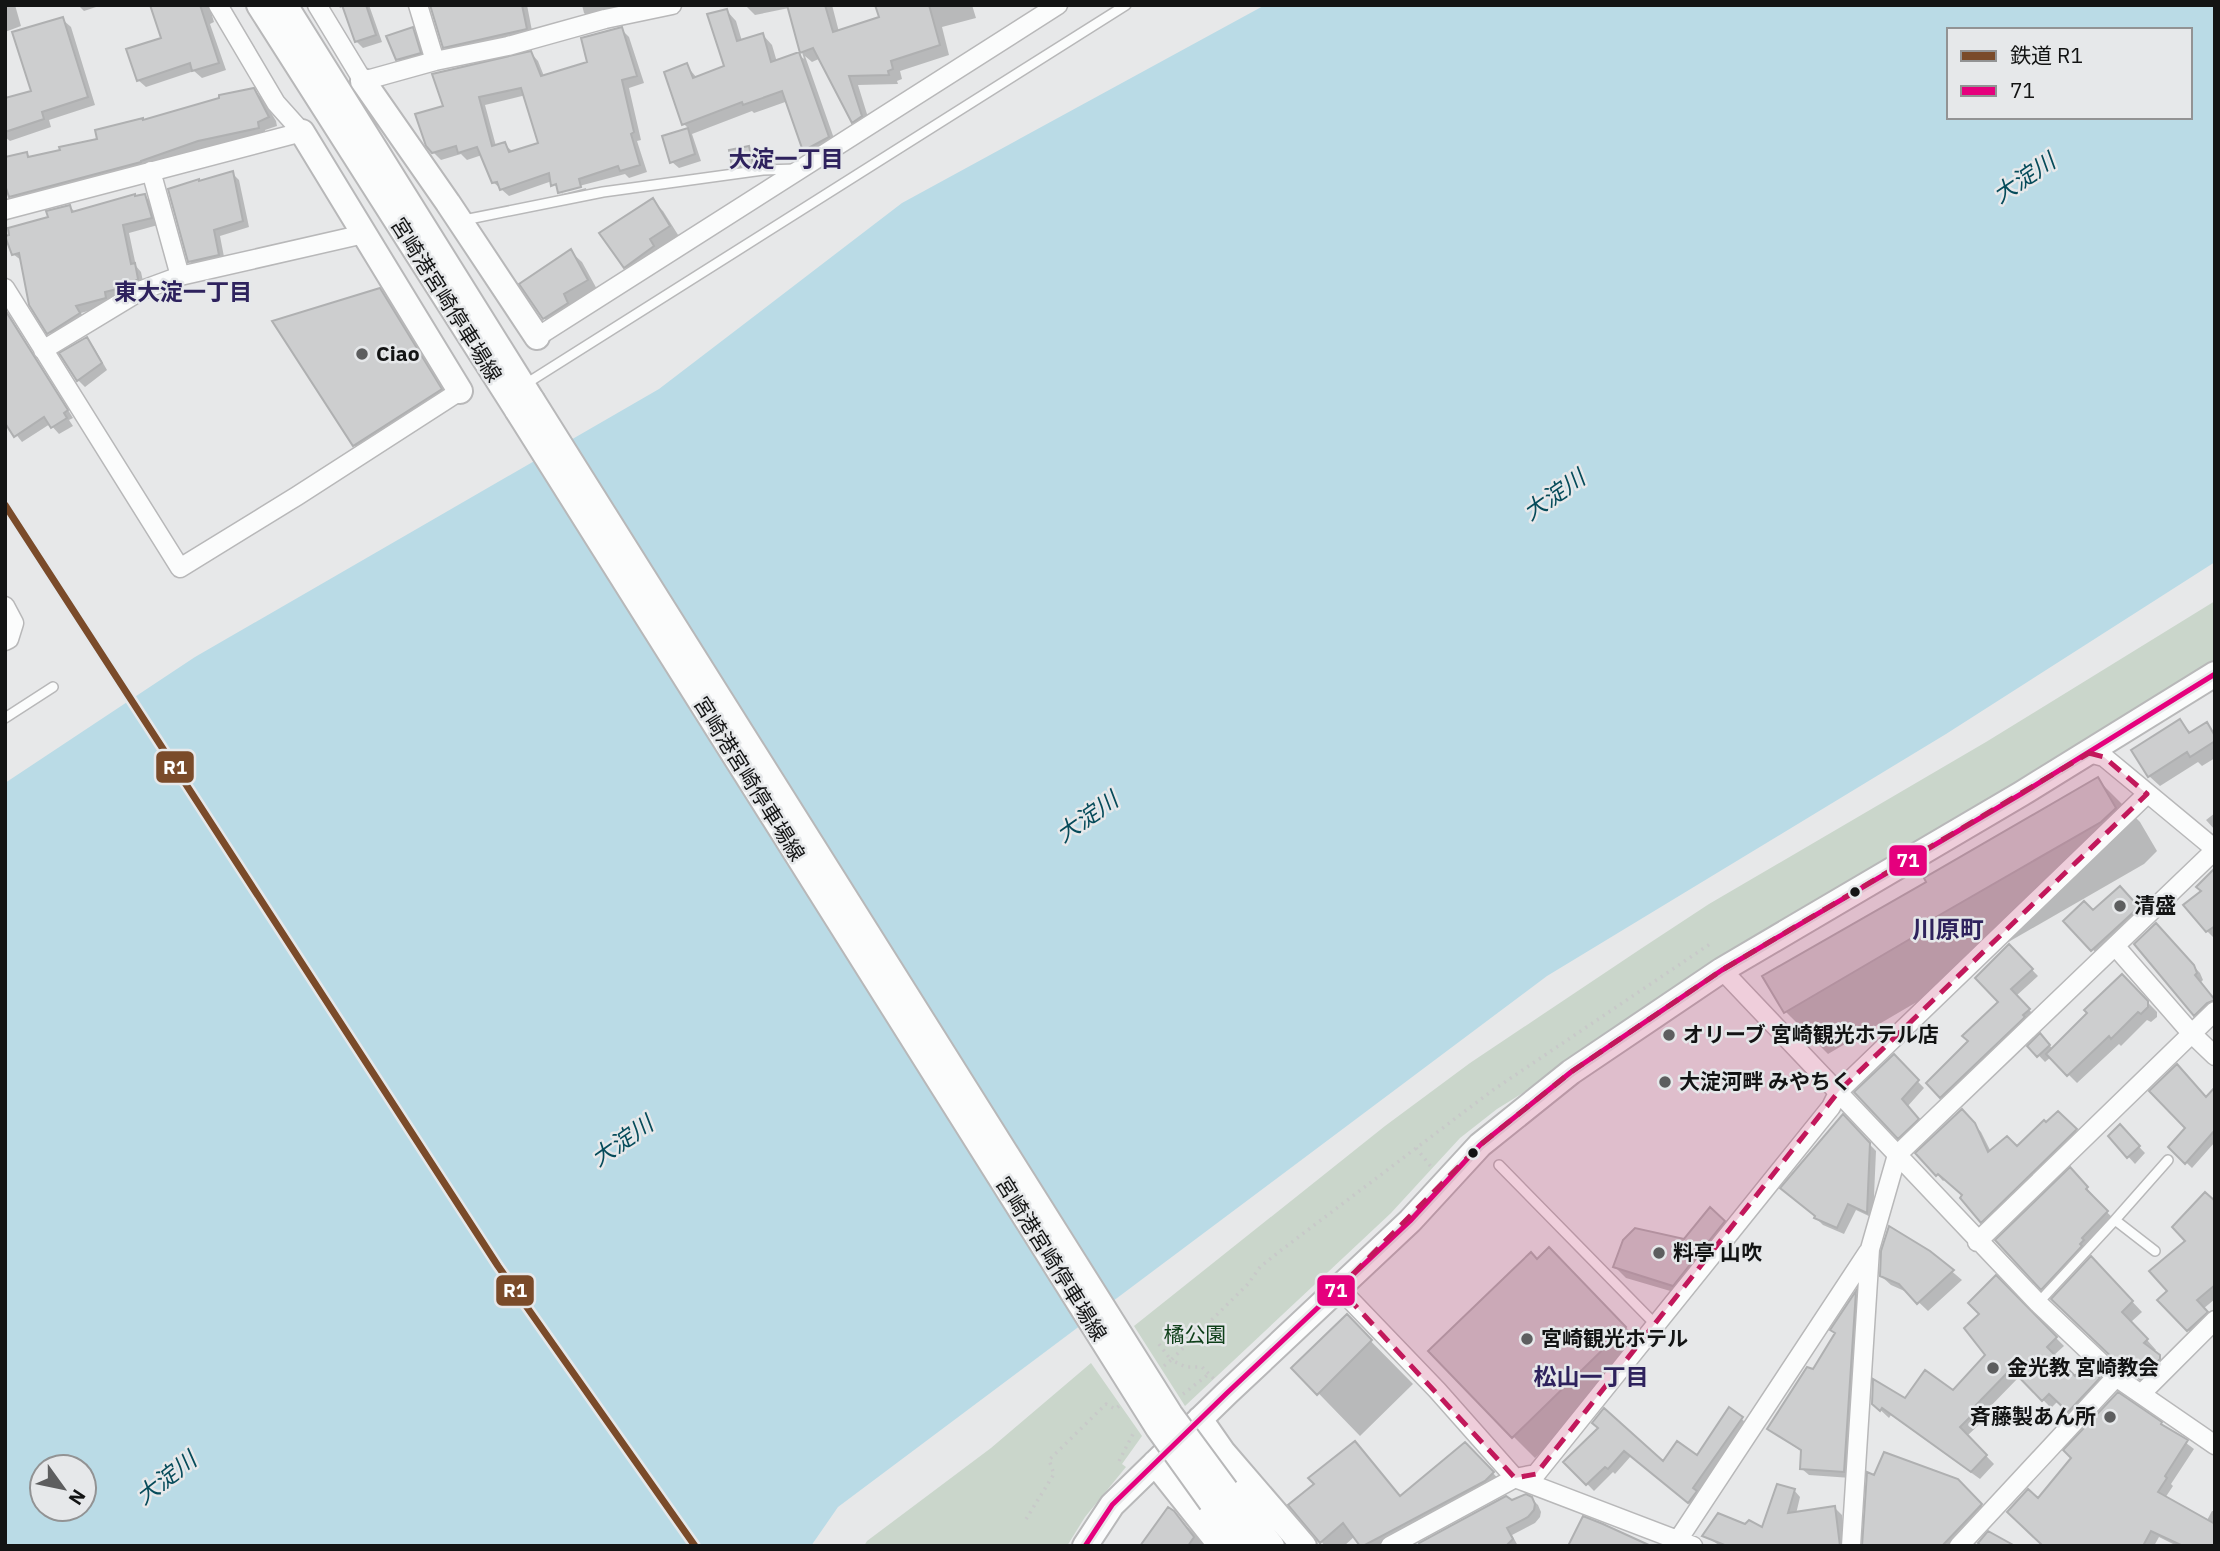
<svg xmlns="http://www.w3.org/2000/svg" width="2220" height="1551" viewBox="0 0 2220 1551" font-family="'IBM Plex Sans','Noto Sans JP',sans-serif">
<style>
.green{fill:#cad6cb}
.water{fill:#badbe6;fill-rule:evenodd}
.shadow{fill:#0003;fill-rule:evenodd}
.building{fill:#cdcecf;stroke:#afb0b1;stroke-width:2;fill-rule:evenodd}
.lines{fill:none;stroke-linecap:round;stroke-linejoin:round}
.lane-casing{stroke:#b8b8b9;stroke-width:12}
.street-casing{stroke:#b8b8b9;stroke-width:21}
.secondary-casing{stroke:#b8b8b9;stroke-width:28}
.path{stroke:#c8c9c9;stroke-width:3.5;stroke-dasharray:2 5;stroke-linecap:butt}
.lane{stroke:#fbfcfc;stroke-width:9}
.street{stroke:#fbfcfc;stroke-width:18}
.secondary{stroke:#fbfcfc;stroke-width:24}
.secondary-bridge-casing{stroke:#b8b8b9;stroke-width:28;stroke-linecap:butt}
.secondary-bridge{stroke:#fbfcfc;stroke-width:24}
.bus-1-casing{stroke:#e6e8ea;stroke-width:10}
.bus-1{stroke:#e5007d;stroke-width:5}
.rail-1-casing{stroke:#e6e8ea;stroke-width:12}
.rail-1{stroke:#7a4b2a;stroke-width:7}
.marked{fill:#c2185b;fill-opacity:0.2;stroke:#c2185b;stroke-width:5;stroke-dasharray:14 9;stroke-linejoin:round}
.poi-dot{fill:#5d5e5f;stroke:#e6e8ea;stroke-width:2.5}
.bus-dot{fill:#131414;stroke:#e6e8ea;stroke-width:2.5}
.labels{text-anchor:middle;stroke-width:5;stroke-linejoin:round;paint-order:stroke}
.street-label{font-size:21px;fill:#131414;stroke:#e6e8ea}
.poi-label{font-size:21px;font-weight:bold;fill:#131414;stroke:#e6e8ea;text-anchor:start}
.park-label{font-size:21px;fill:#0e3f19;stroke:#e6e8ea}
.neighbourhood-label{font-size:23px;font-weight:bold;fill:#2e225d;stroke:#e6e8ea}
.water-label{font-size:23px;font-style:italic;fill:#064b5a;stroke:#e6e8ea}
.quarter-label{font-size:24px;font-weight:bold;fill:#2e225d;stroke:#e6e8ea}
.line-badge{stroke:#e6e8ea;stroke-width:2.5}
.badge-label{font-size:19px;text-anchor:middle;font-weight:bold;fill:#fff}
</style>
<rect width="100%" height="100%" fill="#e7e8e9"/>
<!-- green -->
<path class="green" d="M2215,601V663L1497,1109L1460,1138L1391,1213L1185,1406L1134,1326L1385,1126L1470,1063L1642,948L1709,904L1986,742Z
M1091,1363L1142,1436L1122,1464L1126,1467L1085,1517L1067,1546H864L867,1541L991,1448Z"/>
<!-- water -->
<path class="water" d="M1265,5H2215V562L1946,734L1547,976L838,1507L811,1546H5V783L195,657L659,389L902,203ZM1949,30H2190V117H1949ZM42,1467H84V1509H42Z"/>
<!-- shadow -->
<path class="shadow" d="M5,5H15L21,26L5,32Z
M78,5H102L84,11Z
M152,5H209L214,22L210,24L226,70L202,78L194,71L146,87L138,80L163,39Z
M338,5H369L382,42L363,48L356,41L345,6L340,8Z
M432,5H527L533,36L452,54L444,47Z
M582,5H656L591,20L584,13Z
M745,5H832L839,32L881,18L877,5H972L976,18L942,27L949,55L900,71L902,79L897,81L898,84L858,85L871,127L863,132L853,122L821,58L812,62L805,56L837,147L814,160L805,151L788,101L754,113L752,111L692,134L701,161L679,168L672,162L664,137L689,129L684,124L666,73L686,65L697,78L726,68L727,11L736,21L742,41L763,35L772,45L777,62L798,54L804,59L789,8L755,15Z
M62,19L71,27L95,105L49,120L51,127L10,141L5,137V100L33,93Z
M412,29L419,35L426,60L404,66L397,59Z
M621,29L629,37L644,83L629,88L641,140L637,141L647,172L629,178L625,174L560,191L563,194L586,188L587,195L567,200L552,181L509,196L493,182L482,155L467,160L461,154L441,160L433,152L445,107L531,53L538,61L544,76L589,63ZM526,95L540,145L512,151L504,144L496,146L485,105Z
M254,90L263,99L276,121L277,126L265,130L266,136L19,205L10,196L26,154L31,158L99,140L144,122Z
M748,148L751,151L755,167L737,169L734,166Z
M232,173L239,180L249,227L220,236L225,262L197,268L190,262Z
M145,196L152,203L158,225L129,233L136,266L141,272L144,286L112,304L81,313L86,321L55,340L31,304L22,261L13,254L50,218L70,207L76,213Z
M652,200L663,211L680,238L636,277L625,267Z
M571,252L582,262L598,291L555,329L544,318Z
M379,290L394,305L455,404L369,460L354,445L274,322Z
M5,308L73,418L69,420L73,426L59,434L50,424L22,442L5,420Z
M86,339L93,346L107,370L85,387L78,380Z
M2180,721L2192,734L2206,725L2215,733V758L2202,766L2198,762L2160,786L2149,776Z
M2098,780L2140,822L2157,851L2144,864L1965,967L1968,972L1828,1054L1786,1012L1929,883Z
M2215,813V830L2206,820Z
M2215,875V937L2214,938L2207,931L2203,891Z
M2125,893L2142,913L2097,954L2066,921L2093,912Z
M2162,932L2200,973L2203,980L2200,983L2215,1001V1009L2202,1021L2195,1014Z
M2009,946L2038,976L2016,996L2035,1016L1947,1103L1929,1083L1970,1041L2000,1002Z
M2122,976L2157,1012V1017L2151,1022L2147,1020L2121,1046L2119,1044L2077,1083L2051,1057L2045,1062L2030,1046L2040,1036L2053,1049Z
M1894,1057L1924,1088L1907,1107L1924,1126L1906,1144L1857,1092Z
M2215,1091V1142L2192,1168L2170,1147L2188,1128L2207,1099Z
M1962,1111L1981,1132L1991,1152L2017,1148L2058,1114L2082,1137L1988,1228L1964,1195L1946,1179L1943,1181L1918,1153Z
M1843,1117L1876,1151L1873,1218L1856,1210L1844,1234L1823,1225L1816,1218Z
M2120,1127L2145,1153L2135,1164L2110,1136Z
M2070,1170L2093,1195L2091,1197L2114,1219L2049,1295L2042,1288Z
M2215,1204V1299L2203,1309L2214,1320L2196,1338L2159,1300L2170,1291L2188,1241Z
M1711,1210L1734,1233L1684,1295L1626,1278L1615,1267L1685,1241Z
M1929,1252L1962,1280L1928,1311L1909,1293L1891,1285L1881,1276Z
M2101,1268L2142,1312L2131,1322L2156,1350L2153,1352L2169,1367L2151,1387L2135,1377L2053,1299Z
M1571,1271L1647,1349L1535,1458L1513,1436Z
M1996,1278L2064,1346L2053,1356L2075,1378L2086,1367L2107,1387L2077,1419L2058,1401L2051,1408L2020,1376L1982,1415L1985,1419L1967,1436L1994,1464L1980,1479L1891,1415L1889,1418L1873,1403L1906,1401L1953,1392L1987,1356L1981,1315Z
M1856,1294L1862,1300L1851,1478L1809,1475L1802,1469V1452L1770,1429L1813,1372L1836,1334L1832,1330Z
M1347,1317L1413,1384L1360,1436L1294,1368Z
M1730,1410L1749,1425L1696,1509L1631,1456L1615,1474L1613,1472L1594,1491L1566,1462L1600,1428L1664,1463L1697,1457Z
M2161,1424L2194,1449L2171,1484L2173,1486L2165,1498L2206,1522L2212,1511H2215V1546H2177L2159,1537L2154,1546H2045L2038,1501Z
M1478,1457L1505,1486L1399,1546H1363L1355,1536L1344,1546H1325L1291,1505L1401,1497Z
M1875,1477L1957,1480L1988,1512L1956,1546H1864Z
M1794,1490L1800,1497L1796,1514L1835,1508L1842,1515L1845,1546H1720L1706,1536L1745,1526L1763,1529Z
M1531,1498L1538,1505L1541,1512L1540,1517L1535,1523L1512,1535L1518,1546H1423L1512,1502Z
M1173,1512L1206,1546H1142Z"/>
<!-- building -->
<path class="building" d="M150,5H200L219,63L192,71L190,63L137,81L126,49L161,38Z
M342,5H366L376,35L355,42Z
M430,5H522L527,29L443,48Z
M787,5H825L833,32L879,17L875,5H929L940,45L891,61L893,69L888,71L889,75L849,76L862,116L852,123L813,48L800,53Z
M727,9L737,41L763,33L771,62L799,52L829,137L803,151L782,91L743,105L742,102L682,125L664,72L687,63L693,78L724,66L707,14Z
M63,17L88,97L42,112L44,119L5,132V98L31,91L12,32Z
M413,27L421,53L396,60L386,36Z
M622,27L637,76L622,80L634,132L631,134L640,165L620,171L618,166L579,179L581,187L558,193L556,184L551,186L549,173L500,190L497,182L492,183L477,147L458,153L456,146L432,153L426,146L415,114L443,106L432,74L531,51L541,76L587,62L581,38ZM521,88L538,143L509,152L505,142L492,146L479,97Z
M254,88L269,117L258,122L259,128L198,141L141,161V162L9,197L5,185V157L27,152L28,157L60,150L59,147L97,139L95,130L143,118V120L219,98V95Z
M688,128L695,154L670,163L662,136Z
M749,146L753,164L732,167L729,150Z
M233,171L243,221L214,230L219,255L188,262L168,189L199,179V181Z
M135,194V196L145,194L152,218L123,225L131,264L135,263L138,279L125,287L105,292L106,298L76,306L80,313L47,334L29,305L19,253L12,255L5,236L9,235L8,228L48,217L46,211L70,205L72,212Z
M653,198L670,226L650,239L654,246L624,268L599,233Z
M571,249L588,280L564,294L568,303L543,319L519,284Z
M380,288L442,389L353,446L272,321Z
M5,310L68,410L64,413L67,418L51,428L44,417L14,437L5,423Z
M87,337L102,363L77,381L59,353Z
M2180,719L2189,733L2207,722L2215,736V741L2190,757L2187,752L2148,777L2131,750Z
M2098,777L2116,808L2101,822L1924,924L1927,929L1784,1013L1762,976L1926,882L1924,878Z
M2215,868V926L2206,932L2183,905L2201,891L2196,887Z
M2120,886L2139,907L2091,951L2063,921L2084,901L2093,910Z
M2156,923L2194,965L2197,973L2195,975L2215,1000L2207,1003L2194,1016L2134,944Z
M2009,944L2033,969L2011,989L2030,1009L2023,1015L2025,1017L1940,1098L1926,1083L1968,1041L1962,1036L1998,1002L1975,978Z
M2122,974L2148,1001V1007L2141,1014L2138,1012L2111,1039L2109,1036L2067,1076L2046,1054L2087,1013L2084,1010Z
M2040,1033L2050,1045L2037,1057L2027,1046Z
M1894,1054L1919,1080L1902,1099L1919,1119L1898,1139L1854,1092Z
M2177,1064L2206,1097L2215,1087V1130L2185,1164L2168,1147L2185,1128L2149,1091Z
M1962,1109L1975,1123L1988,1152L2007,1136L2017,1146L2044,1120L2046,1122L2058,1111L2077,1129L1981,1223L1960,1198L1962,1195L1938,1174L1936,1176L1915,1153Z
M1843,1114L1870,1143L1867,1213L1848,1204L1837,1228L1814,1218L1815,1216L1780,1188Z
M2120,1124L2140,1146L2127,1158L2108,1136Z
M2070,1167L2088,1187L2086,1189L2108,1211L2082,1238L2084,1240L2080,1244L2082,1246L2041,1290L1995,1240Z
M2205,1192L2215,1201V1285L2197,1300L2208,1312L2187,1331L2157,1300L2167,1291L2149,1271L2185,1241L2172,1227Z
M1710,1207L1725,1221L1673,1286L1613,1267L1623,1240L1635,1228L1684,1239Z
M1889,1226L1930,1251L1954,1270L1917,1304L1899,1284L1880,1276L1881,1251Z
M1549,1247L1626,1327L1512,1438L1428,1351L1531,1252L1537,1259Z
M2091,1256L2133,1301L2122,1312L2148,1339L2144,1343L2160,1355V1359L2140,1379L2123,1368L2051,1299Z
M1996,1275L2057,1337L2047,1347L2075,1376L2086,1364L2100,1378L2068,1412L2049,1394L2042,1401L2011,1369L1975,1406L1978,1409L1960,1427L1987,1455L1971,1472L1882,1408L1880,1411L1872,1404L1873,1379L1905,1398L1925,1370L1953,1390L1985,1355L1964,1328L1979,1314L1968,1303Z
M1856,1291L1844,1472L1800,1469L1801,1450L1767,1429L1807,1367L1813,1369L1835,1333L1830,1330Z
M1347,1314L1372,1340L1317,1395L1291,1368Z
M2118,1392L2162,1422L2161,1424L2188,1440L2165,1476L2167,1478L2158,1492L2215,1524V1546H2183L2151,1531L2143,1546H2043L2007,1512L2028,1489L2038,1498L2071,1458L2063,1450Z
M1729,1407L1743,1417L1693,1488L1697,1491L1688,1503L1624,1451L1608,1469L1605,1467L1586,1485L1563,1462L1598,1428L1592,1423L1604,1408L1663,1461L1677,1441L1697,1455Z
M1355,1441L1400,1496L1465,1442L1494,1472L1485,1481L1363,1546H1360L1343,1523L1320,1543L1288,1505L1314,1484L1308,1478Z
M1884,1452L1958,1479L1982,1504L1942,1546H1862L1867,1472L1874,1475Z
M1777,1484L1795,1489L1788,1513L1835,1506L1840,1546H1727L1702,1536L1718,1513L1745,1524L1749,1520L1762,1527Z
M1526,1494L1532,1497L1535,1504L1534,1510L1528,1517L1507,1528L1513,1539L1506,1546H1421L1419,1543L1506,1496L1512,1500Z
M1168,1507L1174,1511L1194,1537L1188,1546H1140Z
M1583,1516L1603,1524L1651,1546H1568Z
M1988,1531L2015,1546H1981L1978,1543Z"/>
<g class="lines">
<defs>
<path id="lane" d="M464,220L603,192L763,170L796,169
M524,385L1126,5
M5,718L53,687
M1499,1165L1655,1324
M2115,1220L2168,1160
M2038,1303L2115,1220L2155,1251"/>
<path id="street" d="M317,5L363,81L435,61L508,46L605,19L672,5
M418,5L435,61
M151,171L180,276
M5,210L302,132L276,103L218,5
M5,288L180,568L297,496L460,391
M537,337L1058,5
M43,350L142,290L180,276L364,234
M5,606L14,623L9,639L5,641
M2089,753L2104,757L2215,849
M2116,947L2192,1034L2215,1056
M1722,970L2038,1303L2116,1377L2215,1445
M1977,1242L2215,1011
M1339,1288L1437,1390L1515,1478L1693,1546
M2141,1394L2215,1320
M1390,1546L1515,1478L1536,1474L1831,1107L1839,1091L2147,794
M1674,1546L1868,1252
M1851,1546L1870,1249L1897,1155L2215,850
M1959,1546L2116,1377"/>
<path id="secondary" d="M259,5L517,410
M285,5L532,400
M363,81L448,203L537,337
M302,132L460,391
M1200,1419L1223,1452L1304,1546
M1155,1463L1221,1546
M1226,1490L1272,1546
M1211,1502L1249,1546
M1085,1546L1112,1505L1227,1393L1410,1221L1480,1145L1571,1072L1722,970L2021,794L2215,674"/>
</defs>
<!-- lane casing -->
<use href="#lane" class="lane-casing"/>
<!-- street casing -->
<use href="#street" class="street-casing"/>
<!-- secondary casing -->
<use href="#secondary" class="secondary-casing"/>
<!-- path -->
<path class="path" d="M1416,1148L1432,1168
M1159,1344L1171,1360L1248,1284L1260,1267L1280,1251L1493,1090L1710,944
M1164,1366L1171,1360L1186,1367H1202L1214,1379
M1183,1394L1209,1374
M1119,1461L1134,1432L1133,1430
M1026,1519L1054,1474L1049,1460L1106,1404L1115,1409L1119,1406"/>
<!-- lane -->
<use href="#lane" class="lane"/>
<!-- street -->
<use href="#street" class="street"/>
<!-- secondary -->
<use href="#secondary" class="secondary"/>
<defs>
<path id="secondary-bridge" d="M532,400L1170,1414L1226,1490
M517,410L1158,1428L1211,1502"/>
</defs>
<!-- secondary-bridge casing -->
<use href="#secondary-bridge" class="secondary-bridge-casing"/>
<!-- secondary-bridge -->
<use href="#secondary-bridge" class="secondary-bridge"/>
<defs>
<path id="bus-1" d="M1085,1546L1112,1505L1227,1393L1410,1221L1480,1145L1571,1072L1722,970L2021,794L2215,674"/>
</defs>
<!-- bus-1 casing -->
<use href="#bus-1" class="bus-1-casing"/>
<!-- bus-1 -->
<use href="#bus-1" class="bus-1"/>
<defs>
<path id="rail-1" d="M5,505L498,1266L695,1546"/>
</defs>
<!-- rail-1 casing -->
<use href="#rail-1" class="rail-1-casing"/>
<!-- rail-1 -->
<use href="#rail-1" class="rail-1"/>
</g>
<!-- marked area -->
<path class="marked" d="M2089,753L2104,757L2147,794L1839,1091L1536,1474L1515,1478L1339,1288L1480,1145L1571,1072L1722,970Z"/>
<!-- markers -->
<g class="poi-dot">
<circle cx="362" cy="354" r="7"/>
<circle cx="2120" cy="906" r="7"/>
<circle cx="1669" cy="1035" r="7"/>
<circle cx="1665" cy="1082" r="7"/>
<circle cx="1659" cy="1253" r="7"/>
<circle cx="1527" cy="1339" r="7"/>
<circle cx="1993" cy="1368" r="7"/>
<circle cx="2110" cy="1417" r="7"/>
</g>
<g class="bus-dot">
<circle cx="1855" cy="892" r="6"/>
<circle cx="1473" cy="1153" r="6"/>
</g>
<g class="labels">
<!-- street labels -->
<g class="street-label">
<text transform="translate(446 300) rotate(58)" y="7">宮崎港宮崎停車場線</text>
<text transform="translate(749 779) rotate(58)" y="7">宮崎港宮崎停車場線</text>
<text transform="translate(1051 1259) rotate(58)" y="7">宮崎港宮崎停車場線</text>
</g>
<!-- poi labels -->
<g class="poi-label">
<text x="376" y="361">Ciao</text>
<text x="2134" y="913">清盛</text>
<text x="1683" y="1042">オリーブ 宮崎観光ホテル店</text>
<text x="1679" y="1089">大淀河畔 みやちく</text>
<text x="1673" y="1260">料亭 山吹</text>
<text x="1541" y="1346">宮崎観光ホテル</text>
<text x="2007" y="1375">金光教 宮崎教会</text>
<text x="2096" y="1424" text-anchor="end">斉藤製あん所</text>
</g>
<!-- park labels -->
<g class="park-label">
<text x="1195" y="1342">橘公園</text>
</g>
<!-- neighbourhood labels -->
<g class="neighbourhood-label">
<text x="786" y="167">大淀一丁目</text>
<text x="183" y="300">東大淀一丁目</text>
<text x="1591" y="1385">松山一丁目</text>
</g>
<!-- water labels -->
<g class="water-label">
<text transform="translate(2024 178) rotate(-34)" y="8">大淀川</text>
<text transform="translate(1554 495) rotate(-35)" y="8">大淀川</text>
<text transform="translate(1087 817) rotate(-35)" y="8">大淀川</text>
<text transform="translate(622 1141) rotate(-35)" y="8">大淀川</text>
<text transform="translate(166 1478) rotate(-38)" y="8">大淀川</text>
</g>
<!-- quarter labels -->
<g class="quarter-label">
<text x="1948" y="938">川原町</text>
</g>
</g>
<g class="line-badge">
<rect x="155" y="750" width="40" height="34" rx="7" fill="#7a4b2a"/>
<rect x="1888" y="844" width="40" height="33" rx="7" fill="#e5007d"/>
<rect x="1316" y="1274" width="40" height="33" rx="7" fill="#e5007d"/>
<rect x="495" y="1274" width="40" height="33" rx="7" fill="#7a4b2a"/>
</g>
<g class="badge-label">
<text x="175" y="774">R1</text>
<text x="1908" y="867">71</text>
<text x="1336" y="1297">71</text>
<text x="515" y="1297">R1</text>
</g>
<!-- border -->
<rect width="2220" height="1551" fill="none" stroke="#131414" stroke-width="14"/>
<!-- legend -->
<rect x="1947" y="28" width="245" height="91" fill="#e6e8ea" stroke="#929394" stroke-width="2"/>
<rect x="1961" y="51" width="35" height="10" fill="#7a4b2a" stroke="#929394" stroke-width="2"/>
<text x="2010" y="63" font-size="21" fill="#131414">鉄道 R1</text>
<rect x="1961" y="86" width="35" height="10" fill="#e5007d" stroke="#929394" stroke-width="2"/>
<text x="2010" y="98" font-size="21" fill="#131414">71</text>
<!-- north arrow -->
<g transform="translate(63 1488) rotate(123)"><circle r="33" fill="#e6e8ea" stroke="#929394" stroke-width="2"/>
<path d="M0-5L12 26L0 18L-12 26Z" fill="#5d5e5f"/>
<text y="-10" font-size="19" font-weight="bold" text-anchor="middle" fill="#131414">N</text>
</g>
</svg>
